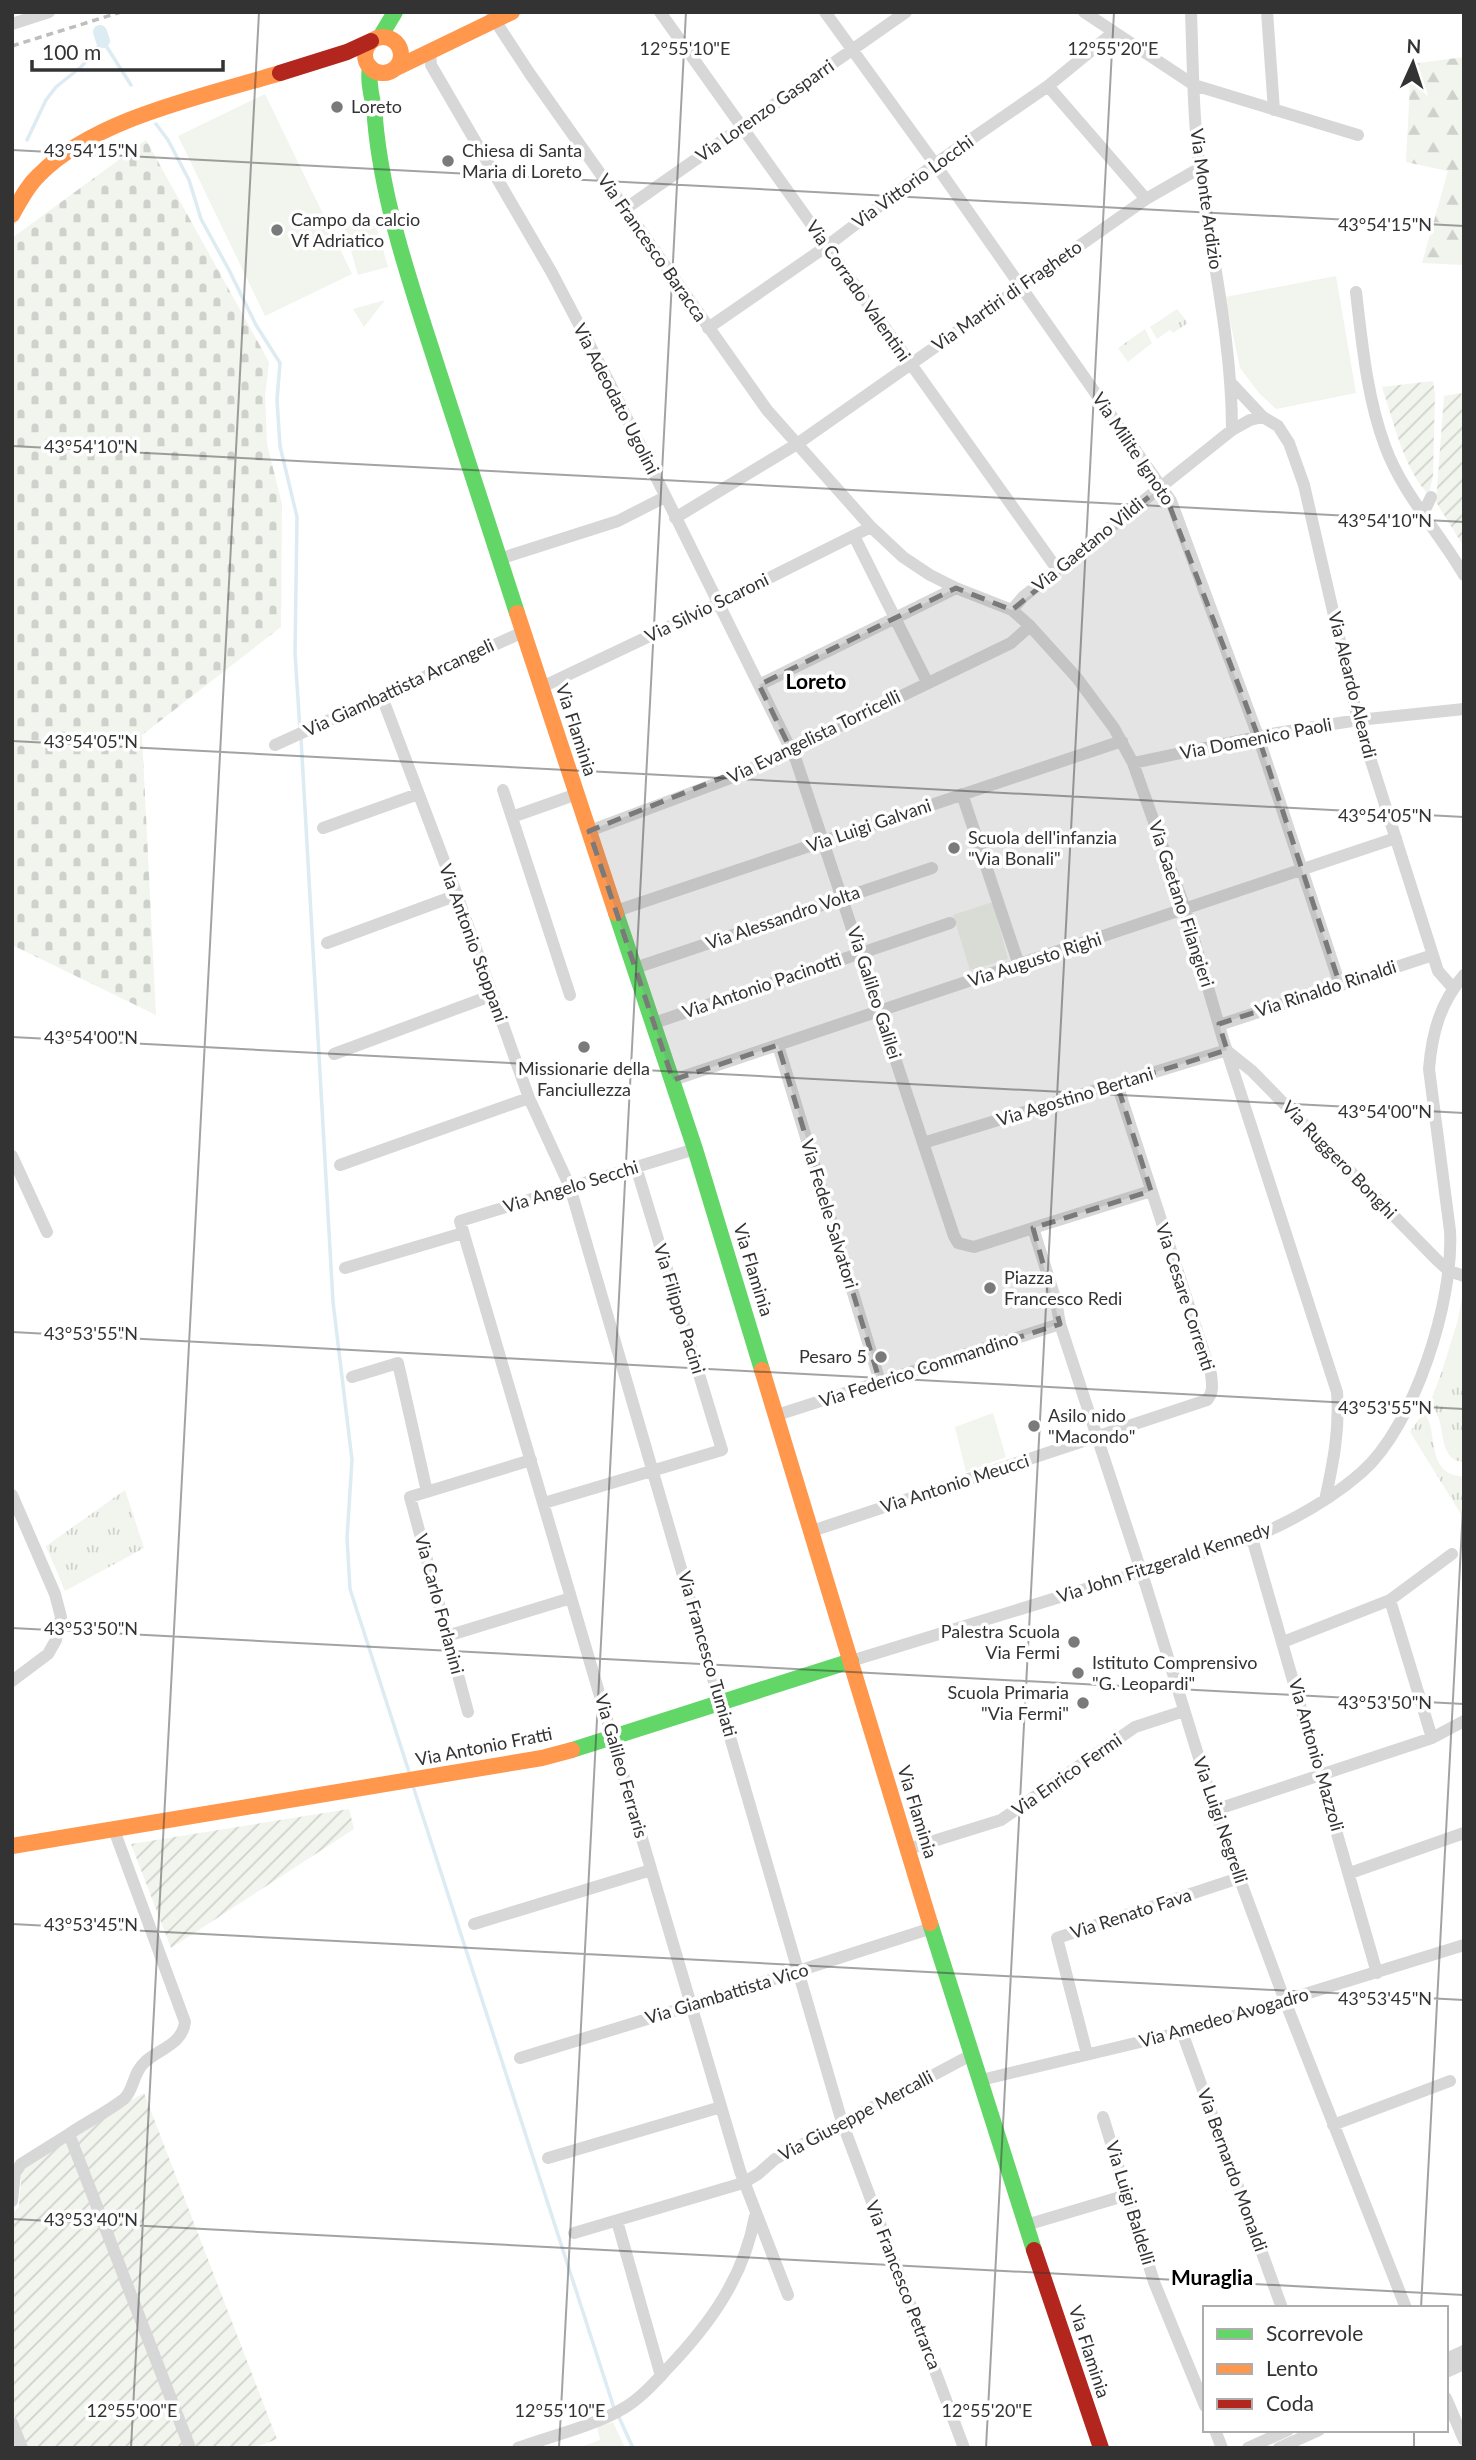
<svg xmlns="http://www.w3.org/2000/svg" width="1476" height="2460" viewBox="0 0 1476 2460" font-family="Lato,sans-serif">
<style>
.grass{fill:url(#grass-tufts)}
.forest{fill:url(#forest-firs)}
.cemetery{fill:url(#cemetery-stones)}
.park{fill:#f1f5ed}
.garden{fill:url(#garden-furrows)}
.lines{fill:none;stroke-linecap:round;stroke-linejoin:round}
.stream{stroke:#ddebf3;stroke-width:3.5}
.canal{stroke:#ddebf3;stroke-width:14}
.street{stroke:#d7d7d7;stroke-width:12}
.fast{stroke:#63d668;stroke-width:16}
.slow{stroke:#ff974d;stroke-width:16}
.jam{stroke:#b3261e;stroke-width:16}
.rail{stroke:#bebebe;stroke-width:3.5;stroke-dasharray:7 5;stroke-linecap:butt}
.marked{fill:#7a7a7a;fill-opacity:0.2;stroke:#7a7a7a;stroke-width:5;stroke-dasharray:14 9;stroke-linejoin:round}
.ticks{fill:none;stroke:#333;stroke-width:2;stroke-opacity:0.45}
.poi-dot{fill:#7a7a7a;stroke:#fff;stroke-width:2.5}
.labels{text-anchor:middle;stroke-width:7;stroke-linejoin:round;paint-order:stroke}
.poi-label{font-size:18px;fill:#333;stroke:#fff;text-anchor:start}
.street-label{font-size:18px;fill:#333;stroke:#fff}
.quarter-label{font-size:21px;font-weight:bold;fill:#000;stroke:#fff}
.ticks-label{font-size:18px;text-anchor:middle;fill:#333;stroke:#fff;stroke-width:7;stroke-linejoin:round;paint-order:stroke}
</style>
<defs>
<pattern id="grass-tufts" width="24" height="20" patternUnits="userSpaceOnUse" patternTransform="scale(1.75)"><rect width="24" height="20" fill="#f1f5ed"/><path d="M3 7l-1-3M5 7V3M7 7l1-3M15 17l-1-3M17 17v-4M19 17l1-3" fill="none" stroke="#cfd2cc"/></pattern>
<pattern id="forest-firs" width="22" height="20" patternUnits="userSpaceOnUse" patternTransform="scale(1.75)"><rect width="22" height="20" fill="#f1f5ed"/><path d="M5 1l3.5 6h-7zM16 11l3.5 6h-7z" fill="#cfd2cc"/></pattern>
<pattern id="cemetery-stones" width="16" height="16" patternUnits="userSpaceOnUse" patternTransform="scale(1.75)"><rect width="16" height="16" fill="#f1f5ed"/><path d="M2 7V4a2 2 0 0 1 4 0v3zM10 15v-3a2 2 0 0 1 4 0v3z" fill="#cfd2cc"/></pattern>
<pattern id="garden-furrows" width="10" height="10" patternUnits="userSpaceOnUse" patternTransform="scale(1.75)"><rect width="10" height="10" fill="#f1f5ed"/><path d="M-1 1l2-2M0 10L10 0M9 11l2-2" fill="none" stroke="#cfd2cc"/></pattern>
</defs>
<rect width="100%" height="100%" fill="#fff"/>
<!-- grass -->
<path class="grass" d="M1177,309L1188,323L1173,333L1170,330L1157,339L1150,327Z
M1145,329L1152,343L1128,362L1118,348Z
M1464,1361V1462C1443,1461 1444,1439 1440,1423C1439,1416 1434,1409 1430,1403L1442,1371Z
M1424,1412C1437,1429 1428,1458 1447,1472C1451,1475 1459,1476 1464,1477V1519L1410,1432Z
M125,1490L144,1548L65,1591L46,1546Z"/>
<!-- forest -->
<path class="forest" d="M1464,57V265L1422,263L1448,171L1406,162L1411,64Z"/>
<!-- cemetery -->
<path class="cemetery" d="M146,140L269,362L265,396L267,444L282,504L281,627L142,735L156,1015L12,945V238Z"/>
<!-- park -->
<path class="park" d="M265,94L352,274L265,316L178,136Z
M373,215L388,267L358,275L343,223Z
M1336,276L1356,393L1276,409L1259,393L1240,368L1225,297Z
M385,300L364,327L353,309Z
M993,902L1008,959L970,970L953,915Z
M1464,1289V1361L1442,1371L1457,1323Z
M993,1413L1006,1457L966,1472L955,1427Z
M613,2422L625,2448H578L600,2440L597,2427Z"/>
<!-- garden -->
<path class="garden" d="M1433,381L1435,394L1433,475L1429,495C1404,470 1393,420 1382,387Z
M1461,393L1464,403V547L1436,502L1444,396Z
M349,1809L354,1829L171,1948L131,1844Z
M144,2093L277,2439L253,2448H196L77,2144V2134L84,2127Z
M66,2140L185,2448H27L12,2410V2214L19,2207L22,2168Z"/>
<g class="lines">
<!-- stream -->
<path class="stream" d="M156,124L168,140L189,180L201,219L229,270L256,325L280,363L277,400L280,446L297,517L295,653L300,730
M27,140L46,100L56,87L81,67L103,41L131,85
M301,738L333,1302L352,1460L347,1538L350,1589L410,1775
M413,1786L614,2408
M618,2415L633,2448"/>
<!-- canal -->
<path class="canal" d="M100,32L103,41"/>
<!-- street -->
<path class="street" d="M660,12L1057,569
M825,12L935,164L1171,501L1258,736L1340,985
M1084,12L1194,85L1358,135
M1191,12C1193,65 1193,119 1200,171C1212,257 1232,343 1232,430
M1267,12L1274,110
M492,16L530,74L767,410L871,527L903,557L930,575L956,588L1012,610L1030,626L1077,678L1114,728L1133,763L1185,909L1223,1039L1337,1392C1340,1429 1333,1464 1325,1500
M12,24L49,12
M430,53L431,65L552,273L607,378L796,760L954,1236L958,1243L974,1247L1033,1228L1056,1301L1060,1324L1146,1586L1219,1823L1285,2001L1406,2308
M1048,86L1146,199
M625,209L906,12
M1356,292C1362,343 1367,398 1385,446C1402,493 1439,532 1464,575
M708,328L827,246L935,164L1048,86L1114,32
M1232,384L1263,417
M1423,514L1431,497
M675,518L797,444L1146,199L1200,168
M854,536L927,682
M499,559L618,521L665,497
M1012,610L1023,597L1232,430L1250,420L1263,417L1278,426L1289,443L1304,485L1358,720L1438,971L1453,988
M759,685L956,588
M542,687L717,604L871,527
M382,697L457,895L529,1098L570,1187L842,2122L964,2448
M275,745L523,632
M1133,763L1271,734L1358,720L1464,709
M503,790L570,995
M962,794L1019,965
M512,817L577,794
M323,828L418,794
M589,831L736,776L1011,643L1030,626
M616,911L1122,741
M327,943L457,895
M635,968L932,868
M654,1023L950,923
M1219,1025L1433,955
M778,1045L880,1382
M1227,1051L1252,1071L1437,1260L1449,1271L1464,1276
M334,1054L493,995
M673,1080L1396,838
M923,1143L1227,1050
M695,1149L460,1221L740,2171L788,2295
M12,1156L47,1232
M340,1165L529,1098
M1033,1228L1151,1191
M345,1268L463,1233
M352,1377L398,1363L427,1492
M777,1415L1060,1324
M12,1495L55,1594L61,1617L56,1640L48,1654L12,1681
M544,1503L722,1450L636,1167
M812,1531L1207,1400C1214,1392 1212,1384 1211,1374L1117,1084
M1252,1538L1377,1973
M1390,1600L1432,1738
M447,1636L571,1598
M1283,1642L1390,1600L1452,1554
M851,1661L1252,1538C1292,1521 1329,1501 1362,1472C1415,1425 1454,1300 1450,1231L1429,1069C1432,1033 1440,1003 1464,975
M468,1712L410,1497L531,1460
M1215,1810L1432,1738L1464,1721
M114,1830L185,2022C182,2045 160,2048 145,2062C133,2072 134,2090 124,2099C107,2112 87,2122 69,2134L190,2448
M908,1849L1001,1820L1135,1727L1184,1711
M1350,1873L1464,1833
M474,1924L651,1870
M1182,2032L1282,2308
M1087,2054L1057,1938L1239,1878
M520,2058L680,2009L932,1928
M981,2080L1182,2032L1464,1945
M1103,2117L1154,2282L1205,2406
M1333,2125L1450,2081
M548,2158L721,2107
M12,2201L15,2173L21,2164L69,2134
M617,2221L661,2376
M1026,2225L1127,2195
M574,2233L743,2183L758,2174L775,2159L973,2054
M1446,2359L1464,2351
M1446,2372L1464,2364
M1446,2398L1464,2440
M12,2423L22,2448
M1215,2430L1222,2448
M518,2448C551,2436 594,2426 624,2408C641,2398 655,2382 668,2368C710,2324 744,2277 755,2216
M1248,2448L1288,2430
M1279,2448L1319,2430"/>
<!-- fast -->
<path class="fast" d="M380,37L395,12
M370,67C367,85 374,101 375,119C382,201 410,282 435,360C462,444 490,529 517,613
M616,913L695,1149L762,1370
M572,1750L851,1661
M930,1923L1034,2250"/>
<!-- slow -->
<path class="slow" d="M365 55a18 18 0 1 1 36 0a18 18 0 1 1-36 0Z
M394,69L512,12
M12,215C20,201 27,186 39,175C95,118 205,96 280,73
M517,613L616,913
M762,1370L930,1923
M12,1846L542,1758L572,1750"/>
<!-- jam -->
<path class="jam" d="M280,73L347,52L371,41
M1034,2250L1101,2448"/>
<!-- rail -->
<path class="rail" d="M12,46L121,12"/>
</g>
<!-- marked area -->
<path class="marked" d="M1162,486L1258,736L1340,985L1219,1024L1227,1050L1117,1084L1151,1191L1033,1228L1060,1324L880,1382L778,1045L673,1080L589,831L791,750L759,685L956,588L1012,610Z"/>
<!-- ticks -->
<path class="ticks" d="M12,150L1464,226M12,446L1464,522M12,741L1464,817M12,1037L1464,1113M12,1332L1464,1409M12,1628L1464,1704M12,1924L1464,2000M12,2219L1464,2295M1421,2308L1464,1489M131,2448L259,12M559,2448L686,12M986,2448L1114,12M1414,2448V2430"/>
<!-- markers -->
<g class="poi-dot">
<circle cx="337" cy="107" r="7"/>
<circle cx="448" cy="161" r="7"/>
<circle cx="277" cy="230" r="7"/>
<circle cx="954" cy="848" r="7"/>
<circle cx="584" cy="1047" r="7"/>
<circle cx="990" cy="1288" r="7"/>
<circle cx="881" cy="1357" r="7"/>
<circle cx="1034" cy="1426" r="7"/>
<circle cx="1074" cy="1642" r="7"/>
<circle cx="1078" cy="1673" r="7"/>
<circle cx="1083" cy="1703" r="7"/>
</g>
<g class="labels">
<!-- poi labels -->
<g class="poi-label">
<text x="351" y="113">Loreto</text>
<text x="462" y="157">Chiesa di Santa<tspan x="462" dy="21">Maria di Loreto</tspan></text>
<text x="291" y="226">Campo da calcio<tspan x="291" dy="21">Vf Adriatico</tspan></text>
<text x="968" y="844">Scuola dell'infanzia<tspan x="968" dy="21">"Via Bonali"</tspan></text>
<text x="584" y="1075" text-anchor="middle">Missionarie della<tspan x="584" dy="21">Fanciullezza</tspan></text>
<text x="1004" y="1284">Piazza<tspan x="1004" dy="21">Francesco Redi</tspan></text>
<text x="867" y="1363" text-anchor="end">Pesaro 5</text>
<text x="1048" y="1422">Asilo nido<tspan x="1048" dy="21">"Macondo"</tspan></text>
<text x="1060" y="1638" text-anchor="end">Palestra Scuola<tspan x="1060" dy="21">Via Fermi</tspan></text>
<text x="1092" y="1669">Istituto Comprensivo<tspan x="1092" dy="21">"G. Leopardi"</tspan></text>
<text x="1069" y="1699" text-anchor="end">Scuola Primaria<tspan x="1069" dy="21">"Via Fermi"</tspan></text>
</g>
<!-- street labels -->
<g class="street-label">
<text transform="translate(765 111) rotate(-35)" y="6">Via Lorenzo Gasparri</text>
<text transform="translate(913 182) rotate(-36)" y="6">Via Vittorio Locchi</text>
<text transform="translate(1206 199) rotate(82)" y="6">Via Monte Ardizio</text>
<text transform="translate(652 248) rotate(55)" y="6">Via Francesco Baracca</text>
<text transform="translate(858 291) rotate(55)" y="6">Via Corrado Valentini</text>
<text transform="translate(1007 296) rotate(-35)" y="6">Via Martiri di Fragheto</text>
<text transform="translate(616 399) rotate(63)" y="6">Via Adeodato Ugolini</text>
<text transform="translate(1133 449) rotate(56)" y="6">Via Milite Ignoto</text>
<text transform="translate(1088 545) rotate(-39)" y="6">Via Gaetano Vildi</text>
<text transform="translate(707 608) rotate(-26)" y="6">Via Silvio Scaroni</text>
<text transform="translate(1352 685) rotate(76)" y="6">Via Aleardo Aleardi</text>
<text transform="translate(399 688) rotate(-25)" y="6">Via Giambattista Arcangeli</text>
<text transform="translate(576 730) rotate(72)" y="6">Via Flaminia</text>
<text transform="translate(814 737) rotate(-26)" y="6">Via Evangelista Torricelli</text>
<text transform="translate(1256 739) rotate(-11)" y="6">Via Domenico Paoli</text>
<text transform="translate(869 826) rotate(-19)" y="6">Via Luigi Galvani</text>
<text transform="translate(1181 904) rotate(72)" y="6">Via Gaetano Filangieri</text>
<text transform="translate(783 918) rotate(-19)" y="6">Via Alessandro Volta</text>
<text transform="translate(473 943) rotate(70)" y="6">Via Antonio Stoppani</text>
<text transform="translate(1035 960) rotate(-18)" y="6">Via Augusto Righi</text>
<text transform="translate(762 986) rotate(-19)" y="6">Via Antonio Pacinotti</text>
<text transform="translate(1326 989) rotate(-18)" y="6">Via Rinaldo Rinaldi</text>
<text transform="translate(874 993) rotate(72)" y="6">Via Galileo Galilei</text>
<text transform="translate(1075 1097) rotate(-17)" y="6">Via Agostino Bertani</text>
<text transform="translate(1339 1160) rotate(46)" y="6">Via Ruggero Bonghi</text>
<text transform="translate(571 1187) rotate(-17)" y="6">Via Angelo Secchi</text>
<text transform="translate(829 1214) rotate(73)" y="6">Via Fedele Salvatori</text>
<text transform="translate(753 1270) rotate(73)" y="6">Via Flaminia</text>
<text transform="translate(1185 1297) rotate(72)" y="6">Via Cesare Correnti</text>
<text transform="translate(679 1309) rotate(73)" y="6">Via Filippo Pacini</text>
<text transform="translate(919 1370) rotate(-18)" y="6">Via Federico Commandino</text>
<text transform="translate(955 1484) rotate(-18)" y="6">Via Antonio Meucci</text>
<text transform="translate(1164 1563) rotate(-18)" y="6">Via John Fitzgerald Kennedy</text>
<text transform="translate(439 1604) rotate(75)" y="6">Via Carlo Forlanini</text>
<text transform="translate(707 1654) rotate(74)" y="6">Via Francesco Tumiati</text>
<text transform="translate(484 1747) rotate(-11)" y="6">Via Antonio Fratti</text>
<text transform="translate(1316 1755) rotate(74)" y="6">Via Antonio Mazzoli</text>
<text transform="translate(621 1766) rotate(74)" y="6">Via Galileo Ferraris</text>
<text transform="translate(1067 1775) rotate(-35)" y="6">Via Enrico Fermi</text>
<text transform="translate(917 1812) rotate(73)" y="6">Via Flaminia</text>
<text transform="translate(1220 1820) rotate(71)" y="6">Via Luigi Negrelli</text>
<text transform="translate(1131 1914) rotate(-18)" y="6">Via Renato Fava</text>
<text transform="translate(727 1994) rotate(-17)" y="6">Via Giambattista Vico</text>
<text transform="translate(1224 2018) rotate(-16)" y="6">Via Amedeo Avogadro</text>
<text transform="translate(856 2116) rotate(-28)" y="6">Via Giuseppe Mercalli</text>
<text transform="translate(1232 2170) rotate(70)" y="6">Via Bernardo Monaldi</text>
<text transform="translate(1130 2203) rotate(73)" y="6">Via Luigi Baldelli</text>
<text transform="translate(903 2285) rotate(69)" y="6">Via Francesco Petrarca</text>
<text transform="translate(1089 2352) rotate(72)" y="6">Via Flaminia</text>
</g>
<!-- quarter labels -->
<g class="quarter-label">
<text x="816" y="689">Loreto</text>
<text x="1212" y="2285">Muraglia</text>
</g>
</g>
<g class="ticks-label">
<text x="685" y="55">12°55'10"E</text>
<text x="1113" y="55">12°55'20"E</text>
<text x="91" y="157">43°54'15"N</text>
<text x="1385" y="231">43°54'15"N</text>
<text x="91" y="453">43°54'10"N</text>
<text x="1385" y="527">43°54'10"N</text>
<text x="91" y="748">43°54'05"N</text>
<text x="1385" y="822">43°54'05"N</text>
<text x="91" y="1044">43°54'00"N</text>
<text x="1385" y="1118">43°54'00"N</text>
<text x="91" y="1340">43°53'55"N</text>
<text x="1385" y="1414">43°53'55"N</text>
<text x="91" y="1635">43°53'50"N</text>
<text x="1385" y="1709">43°53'50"N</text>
<text x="91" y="1931">43°53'45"N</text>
<text x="1385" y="2005">43°53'45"N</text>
<text x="91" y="2226">43°53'40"N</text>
<text x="132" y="2417">12°55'00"E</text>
<text x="560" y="2417">12°55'10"E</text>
<text x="987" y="2417">12°55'20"E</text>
</g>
<!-- border -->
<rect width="1476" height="2460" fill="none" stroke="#333333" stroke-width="28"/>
<!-- legend -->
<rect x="1203" y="2306" width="245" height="126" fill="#ffffff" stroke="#adadad" stroke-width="2"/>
<rect x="1217" y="2329" width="35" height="10" fill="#63d668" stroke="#adadad" stroke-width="2"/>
<text x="1266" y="2341" font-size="21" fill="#333333">Scorrevole</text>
<rect x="1217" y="2364" width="35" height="10" fill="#ff974d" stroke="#adadad" stroke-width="2"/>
<text x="1266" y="2376" font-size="21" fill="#333333">Lento</text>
<rect x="1217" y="2399" width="35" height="10" fill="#b3261e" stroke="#adadad" stroke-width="2"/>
<text x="1266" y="2411" font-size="21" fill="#333333">Coda</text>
<!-- north arrow -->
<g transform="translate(1413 63) rotate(3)" stroke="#ffffff" stroke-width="5" paint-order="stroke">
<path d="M0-5L12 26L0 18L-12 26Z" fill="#333333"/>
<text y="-10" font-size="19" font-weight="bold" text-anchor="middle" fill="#333333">N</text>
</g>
<!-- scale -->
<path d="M32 60v10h191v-10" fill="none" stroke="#333333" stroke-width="3.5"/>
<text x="42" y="60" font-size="21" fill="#333333" stroke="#ffffff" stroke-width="5" paint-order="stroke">100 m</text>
</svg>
